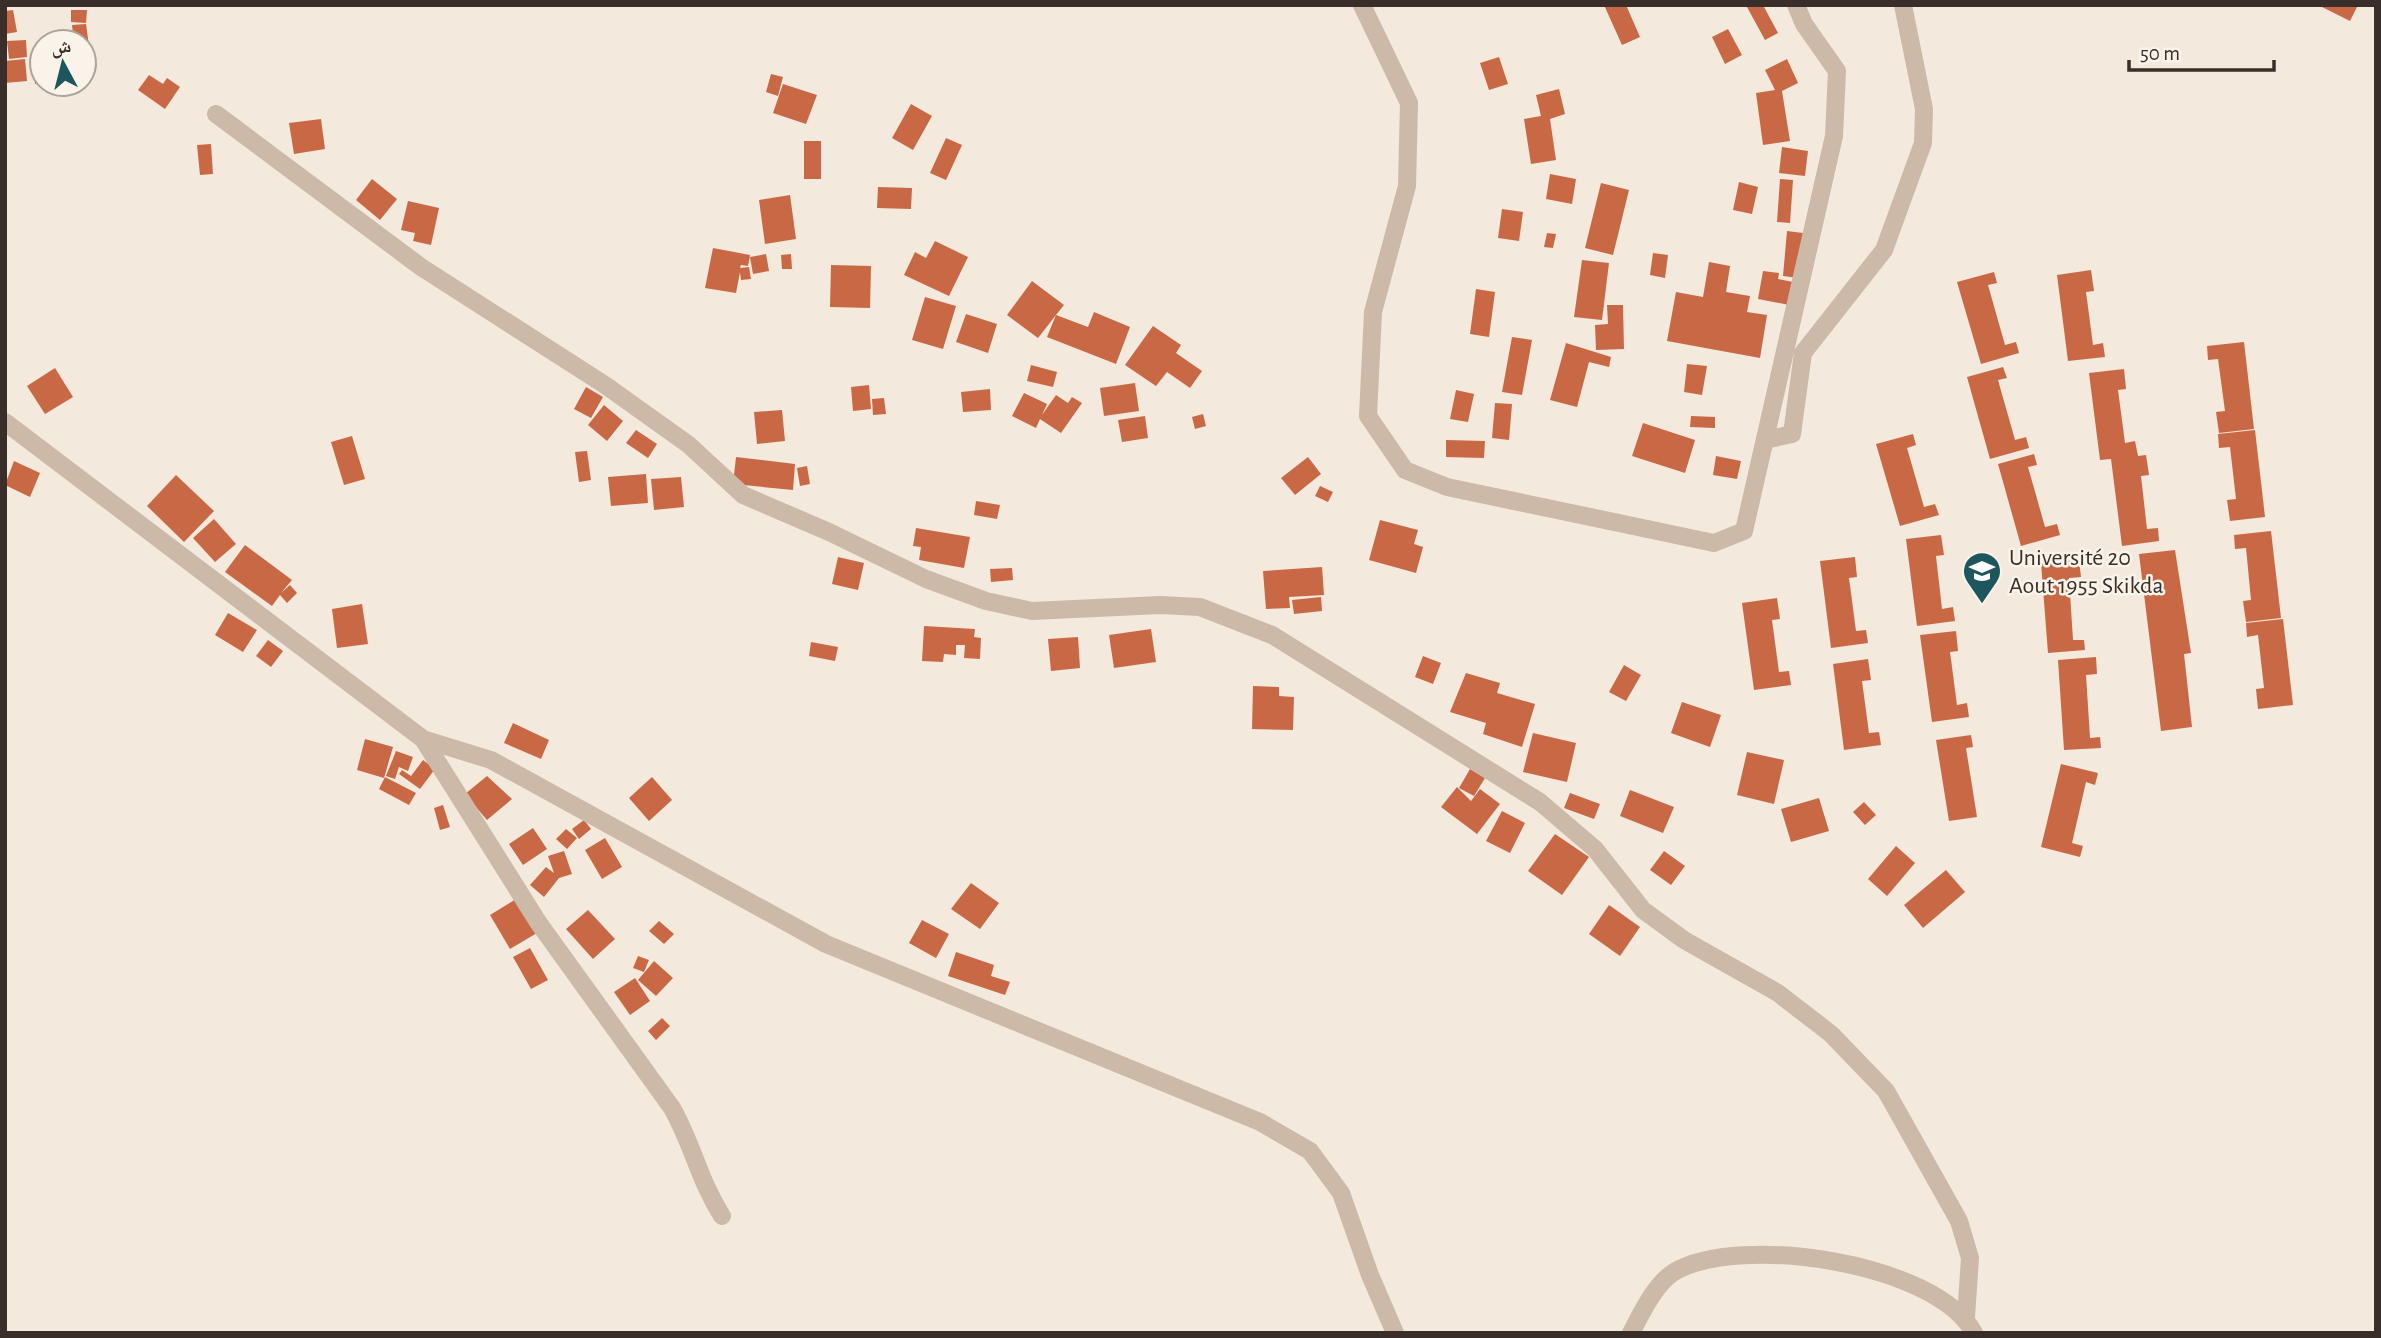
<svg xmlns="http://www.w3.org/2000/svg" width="2381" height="1338" viewBox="0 0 2381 1338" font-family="'Alegreya Sans','Noto Naskh Arabic',sans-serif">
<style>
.building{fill:#c96845}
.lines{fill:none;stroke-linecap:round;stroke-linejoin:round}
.minor{stroke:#ccb9a8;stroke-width:18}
.labels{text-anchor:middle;stroke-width:5;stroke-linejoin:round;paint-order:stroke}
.poi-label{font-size:24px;fill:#392e29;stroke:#faf3ea;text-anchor:start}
</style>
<rect width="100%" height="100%" fill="#f3e9dd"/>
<!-- building -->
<path class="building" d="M1604,5H1626L1640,37L1622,45Z
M1750,5H1763L1778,33L1765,40L1747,7Z
M2318,5H2358L2350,21Z
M13,10L17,32L5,34V11Z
M71,10H87L86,23L71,22Z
M86,24L89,46H84V42H74L72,25Z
M1728,29L1742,55L1725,64L1712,37Z
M26,40L27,57L9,59L7,41Z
M1499,57L1508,84L1489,90L1480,63Z
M25,59L27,81L5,83V61Z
M1787,59L1798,83L1782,91L1790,141L1763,145L1756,93L1775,90L1765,70Z
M34,66H42V84H35Z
M771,74L783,77L778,96L766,92Z
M149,75L163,84L167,78L180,87L165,109L138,90Z
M783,84L817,95L806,124L773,113Z
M1559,89L1565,114L1550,119L1556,160L1531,164L1524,119L1541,116L1536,95Z
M911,104L932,116L913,150L892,138Z
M321,119L325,149L294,154L289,123Z
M946,138L962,145L946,180L930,173Z
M804,141H821V179H804Z
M211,144L213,174L200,175L197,145Z
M1782,147L1808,151L1805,176L1779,173Z
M1550,174L1576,179L1572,204L1546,199Z
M372,179L397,199L380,220L356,200Z
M1780,179L1793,180L1790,223L1777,222Z
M1739,182L1758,187L1752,214L1733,210Z
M1601,183L1629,190L1613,255L1585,248Z
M878,187L912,188L911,209L877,208Z
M790,195L796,239L765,244L759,200Z
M408,201L439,208L431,245L413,241L415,233L401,230Z
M1502,209L1523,212L1519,241L1498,238Z
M1787,231L1803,233L1798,278L1783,276Z
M1547,233L1556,234L1553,248L1544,247Z
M935,241L968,257L949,296L904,275L915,252L926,258Z
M713,248L750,255L748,266L741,265L740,268L749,267L751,279L741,280L740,272L736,293L705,288Z
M1653,253L1668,255L1665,278L1650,275Z
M766,254L769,271L753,274L750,257Z
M791,254L792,269H782L781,255Z
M1582,260L1609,263L1602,320L1574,317Z
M1709,262L1730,266L1726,292L1750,296L1747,312L1767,315L1760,358L1667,341L1676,292L1703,297Z
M831,265L871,266L870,308L830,307Z
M2091,270L2094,291L2086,292L2093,345L2103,343L2105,357L2068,361L2057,275Z
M1763,271L1779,273L1778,279L1793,282L1789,305L1758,299Z
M1994,272L1997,283L1988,285L2005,345L2016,342L2019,353L1981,364L1957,282Z
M1032,281L1064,305L1056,315L1088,327L1094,312L1130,327L1116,364L1047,337L1056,315L1038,338L1007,315Z
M1476,289L1495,292L1489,337L1470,334Z
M925,297L956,306L943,349L912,340Z
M1607,305H1623L1624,349L1596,350L1595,325L1608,324Z
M966,314L997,324L988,353L956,342Z
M1153,326L1181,345L1176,353L1202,371L1190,388L1167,372L1156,386L1125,365Z
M1512,337L1532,340L1522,395L1502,392Z
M2244,342L2254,429L2219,433L2216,412L2225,411L2218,359L2208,360L2207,346Z
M1566,343L1611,357L1609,367L1589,362L1577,407L1550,400Z
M1687,364L1707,366L1702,395L1684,392Z
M1031,365L1057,372L1053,387L1027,381Z
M2003,367L2007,378L1998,380L2015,440L2026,437L2029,448L1990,459L1967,377Z
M55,368L73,397L45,414L27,386Z
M2124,369L2126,389L2118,390L2125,443L2135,441L2138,456L2146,455L2149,475L2141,476L2147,529L2158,528L2159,541L2122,546L2111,459L2100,460L2089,373Z
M1135,383L1139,411L1104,416L1100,388Z
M869,385L871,409L853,411L851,387Z
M586,387L603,397L591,418L574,409Z
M990,389L991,410L963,412L961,392Z
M1456,390L1474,394L1468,422L1450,419Z
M1024,393L1047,404L1042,415L1056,395L1068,403L1072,397L1082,403L1061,433L1040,419L1036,428L1012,416Z
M884,398L886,414L873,415L872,399Z
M1495,403L1512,404L1509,440L1492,438Z
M604,405L623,421L607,441L588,425Z
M782,410L785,441L757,444L754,412Z
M1203,414L1206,426L1195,429L1192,417Z
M1145,416L1148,438L1122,442L1118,420Z
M1691,416L1715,417V428L1690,427Z
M1643,423L1695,440L1685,473L1632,456Z
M636,430L657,444L648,458L626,443Z
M2255,430L2265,517L2230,521L2227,500L2236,499L2230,447L2219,448L2218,434Z
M1913,434L1916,445L1907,448L1924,507L1935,504L1939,515L1900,526L1876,444Z
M352,436L365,479L344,485L331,442Z
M1446,440L1485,441L1484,458L1446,457Z
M587,451L591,480L579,482L575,452Z
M2034,454L2037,465L2028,467L2045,527L2057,524L2060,535L2021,546L1998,464Z
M1716,456L1741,461L1737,479L1713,475Z
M736,457L795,464L793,490L733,484Z
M1308,457L1321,474L1295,495L1281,478Z
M14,461L40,473L30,497L5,485Z
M807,466L810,484L800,486L797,468Z
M646,474L648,503L611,506L608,477Z
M176,475L214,511L184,542L147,506Z
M681,477L684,507L654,510L651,479Z
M1320,486L1333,492L1328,502L1315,496Z
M976,501L1000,505L997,519L974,515Z
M214,519L236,544L215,562L193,538Z
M1380,520L1418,530L1414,544L1423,547L1416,573L1369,560Z
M916,528L970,537L964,568L919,560L921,547L913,546Z
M2271,531L2281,618L2246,622L2243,601L2251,600L2246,548L2235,549L2234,535Z
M1941,535L1944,555L1936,556L1942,609L1953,607L1955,621L1917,626L1906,539Z
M245,545L292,580L281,593L290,585L297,593L287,603L280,595L272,606L225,572Z
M2175,550L2191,653L2184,654L2192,727L2161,731L2139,554Z
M838,557L864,563L858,590L832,584Z
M1855,557L1857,577L1849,578L1856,631L1866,630L1868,643L1831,648L1820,561Z
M2079,560L2081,577L2069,578L2073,640H2084L2085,650L2048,653L2041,563Z
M1322,567L1324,595L1289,597L1290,608L1266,609L1263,571Z
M1012,568L1013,580L991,582L990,569Z
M1321,597L1322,611L1294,614L1292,600Z
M1777,598L1780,619L1772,620L1779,672L1789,671L1791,685L1754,690L1742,603Z
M362,604L368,644L337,648L332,609Z
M228,613L257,630L243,652L215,635Z
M2283,619L2293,705L2258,709L2256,689L2264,688L2258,635L2247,637L2246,623Z
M924,626L975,629L974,637L981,638L980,659L964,658L965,645H956V655L944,654L943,662L922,661Z
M1151,629L1156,662L1114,668L1109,635Z
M1956,631L1958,651L1950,652L1957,705L1967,703L1969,717L1932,722L1920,635Z
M1078,637L1080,668L1051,671L1048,639Z
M268,640L283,651L271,667L256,656Z
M811,642L838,647L835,661L809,656Z
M1423,656L1441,663L1433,684L1415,677Z
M2096,657L2097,674L2086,675L2090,738L2100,737L2101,748L2064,750L2058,660Z
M1868,659L1871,680L1862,681L1869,733L1879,732L1881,745L1844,750L1833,664Z
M1624,665L1641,675L1626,701L1609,692Z
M1466,673L1500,683L1497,693L1535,704L1522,747L1483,734L1486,723L1450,712Z
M1253,686L1279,687V696L1294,697L1293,730L1252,729Z
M1682,702L1721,715L1710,747L1671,733Z
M513,723L549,740L541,759L504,743Z
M1533,733L1576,743L1567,782L1523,772Z
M1971,735L1973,747L1966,748L1977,817L1949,821L1936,740Z
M365,739L393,747L384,778L357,770Z
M396,751L413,757L408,771L399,767L395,779L386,776Z
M1747,752L1784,760L1774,804L1737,795Z
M423,760L435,769L420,789L399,774L402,770L411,776Z
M2061,764L2098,773L2095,785L2086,782L2072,843L2083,846L2080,857L2041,847Z
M1470,769L1485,778L1474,796L1459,788Z
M487,776L512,799L487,820L465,794Z
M385,777L416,793L409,805L379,789Z
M652,777L672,800L649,821L629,798Z
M1457,787L1471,801L1480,789L1500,804L1477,834L1441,807Z
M1630,790L1674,807L1663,833L1620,816Z
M1570,793L1600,804L1594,819L1564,808Z
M1819,798L1829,831L1791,842L1781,809Z
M1864,802L1876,815L1865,825L1853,812Z
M443,805L450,827L440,830L434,808Z
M1502,811L1525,823L1510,853L1486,841Z
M584,820L591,829L579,839L572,829Z
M533,828L547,849L523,865L509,844Z
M566,829L577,838L567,849L556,839Z
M1555,834L1589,857L1562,895L1528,871Z
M605,838L622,867L602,879L585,850Z
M1896,846L1915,863L1887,896L1868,879Z
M564,851L572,874L559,878L544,897L530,885L546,867L554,873L548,856Z
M1664,851L1685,866L1671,885L1650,870Z
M1946,870L1965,892L1923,928L1904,905Z
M971,883L999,903L980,929L951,909Z
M521,896L542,930L510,949L490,915Z
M1609,905L1640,927L1620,956L1589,934Z
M588,910L615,939L593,959L566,929Z
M922,920L949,934L936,958L909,943Z
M659,921L674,934L664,944L649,931Z
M530,948L548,980L531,989L513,957Z
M956,952L994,965L991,976L1010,982L1005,995L948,976Z
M638,956L649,960L644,972L633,968Z
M654,961L673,978L656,996L638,980Z
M635,978L650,1001L630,1015L614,992Z
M662,1018L670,1026L656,1040L648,1031Z"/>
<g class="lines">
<!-- minor -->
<path class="minor" d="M1362,5L1409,103L1407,186L1373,312L1368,416L1405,470L1447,487L1714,543L1744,531L1834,136L1837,71L1804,24L1796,5
M216,114L421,267L605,385L689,445L743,495L829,532L926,579L986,601L1032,611L1160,605L1200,607L1272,635L1540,802L1595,849L1643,910L1684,940L1778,993L1831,1034L1886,1091L1959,1221L1970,1258L1966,1317
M5,422L423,739L491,760L826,944L1260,1122L1310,1151L1341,1193L1370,1275L1395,1333
M1765,440L1792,434L1803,353L1884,250L1923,143L1924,109L1903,5
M423,739L538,922L672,1108C693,1145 699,1180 722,1216
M1631,1333C1641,1314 1655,1284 1674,1272C1740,1233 1937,1263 1974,1333"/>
</g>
<!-- icons -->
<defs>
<symbol id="university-pin" viewBox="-11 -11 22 30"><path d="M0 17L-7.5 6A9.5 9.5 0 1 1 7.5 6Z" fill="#1d565c" stroke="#faf3ea"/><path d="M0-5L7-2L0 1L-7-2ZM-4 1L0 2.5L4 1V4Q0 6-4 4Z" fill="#fff"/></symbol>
</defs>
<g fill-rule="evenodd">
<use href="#university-pin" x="1960" y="549" width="44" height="60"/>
</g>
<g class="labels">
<!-- poi labels -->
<g class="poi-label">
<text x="2009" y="565">Université 20<tspan x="2009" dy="28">Aout 1955 Skikda</tspan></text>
</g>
</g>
<!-- border -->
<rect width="2381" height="1338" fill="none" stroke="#392e29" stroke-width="14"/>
<!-- north arrow -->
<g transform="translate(63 63) rotate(353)"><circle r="33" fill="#faf3ea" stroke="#ada49d" stroke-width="2"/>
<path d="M0-5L12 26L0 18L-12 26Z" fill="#1d565c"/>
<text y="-10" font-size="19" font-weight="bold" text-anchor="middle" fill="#392e29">ش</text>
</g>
<!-- scale -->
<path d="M2129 60v10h145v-10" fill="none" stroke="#392e29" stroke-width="3.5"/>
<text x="2140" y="60" font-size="21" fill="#392e29" stroke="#faf3ea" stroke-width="5" paint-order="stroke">50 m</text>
</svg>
